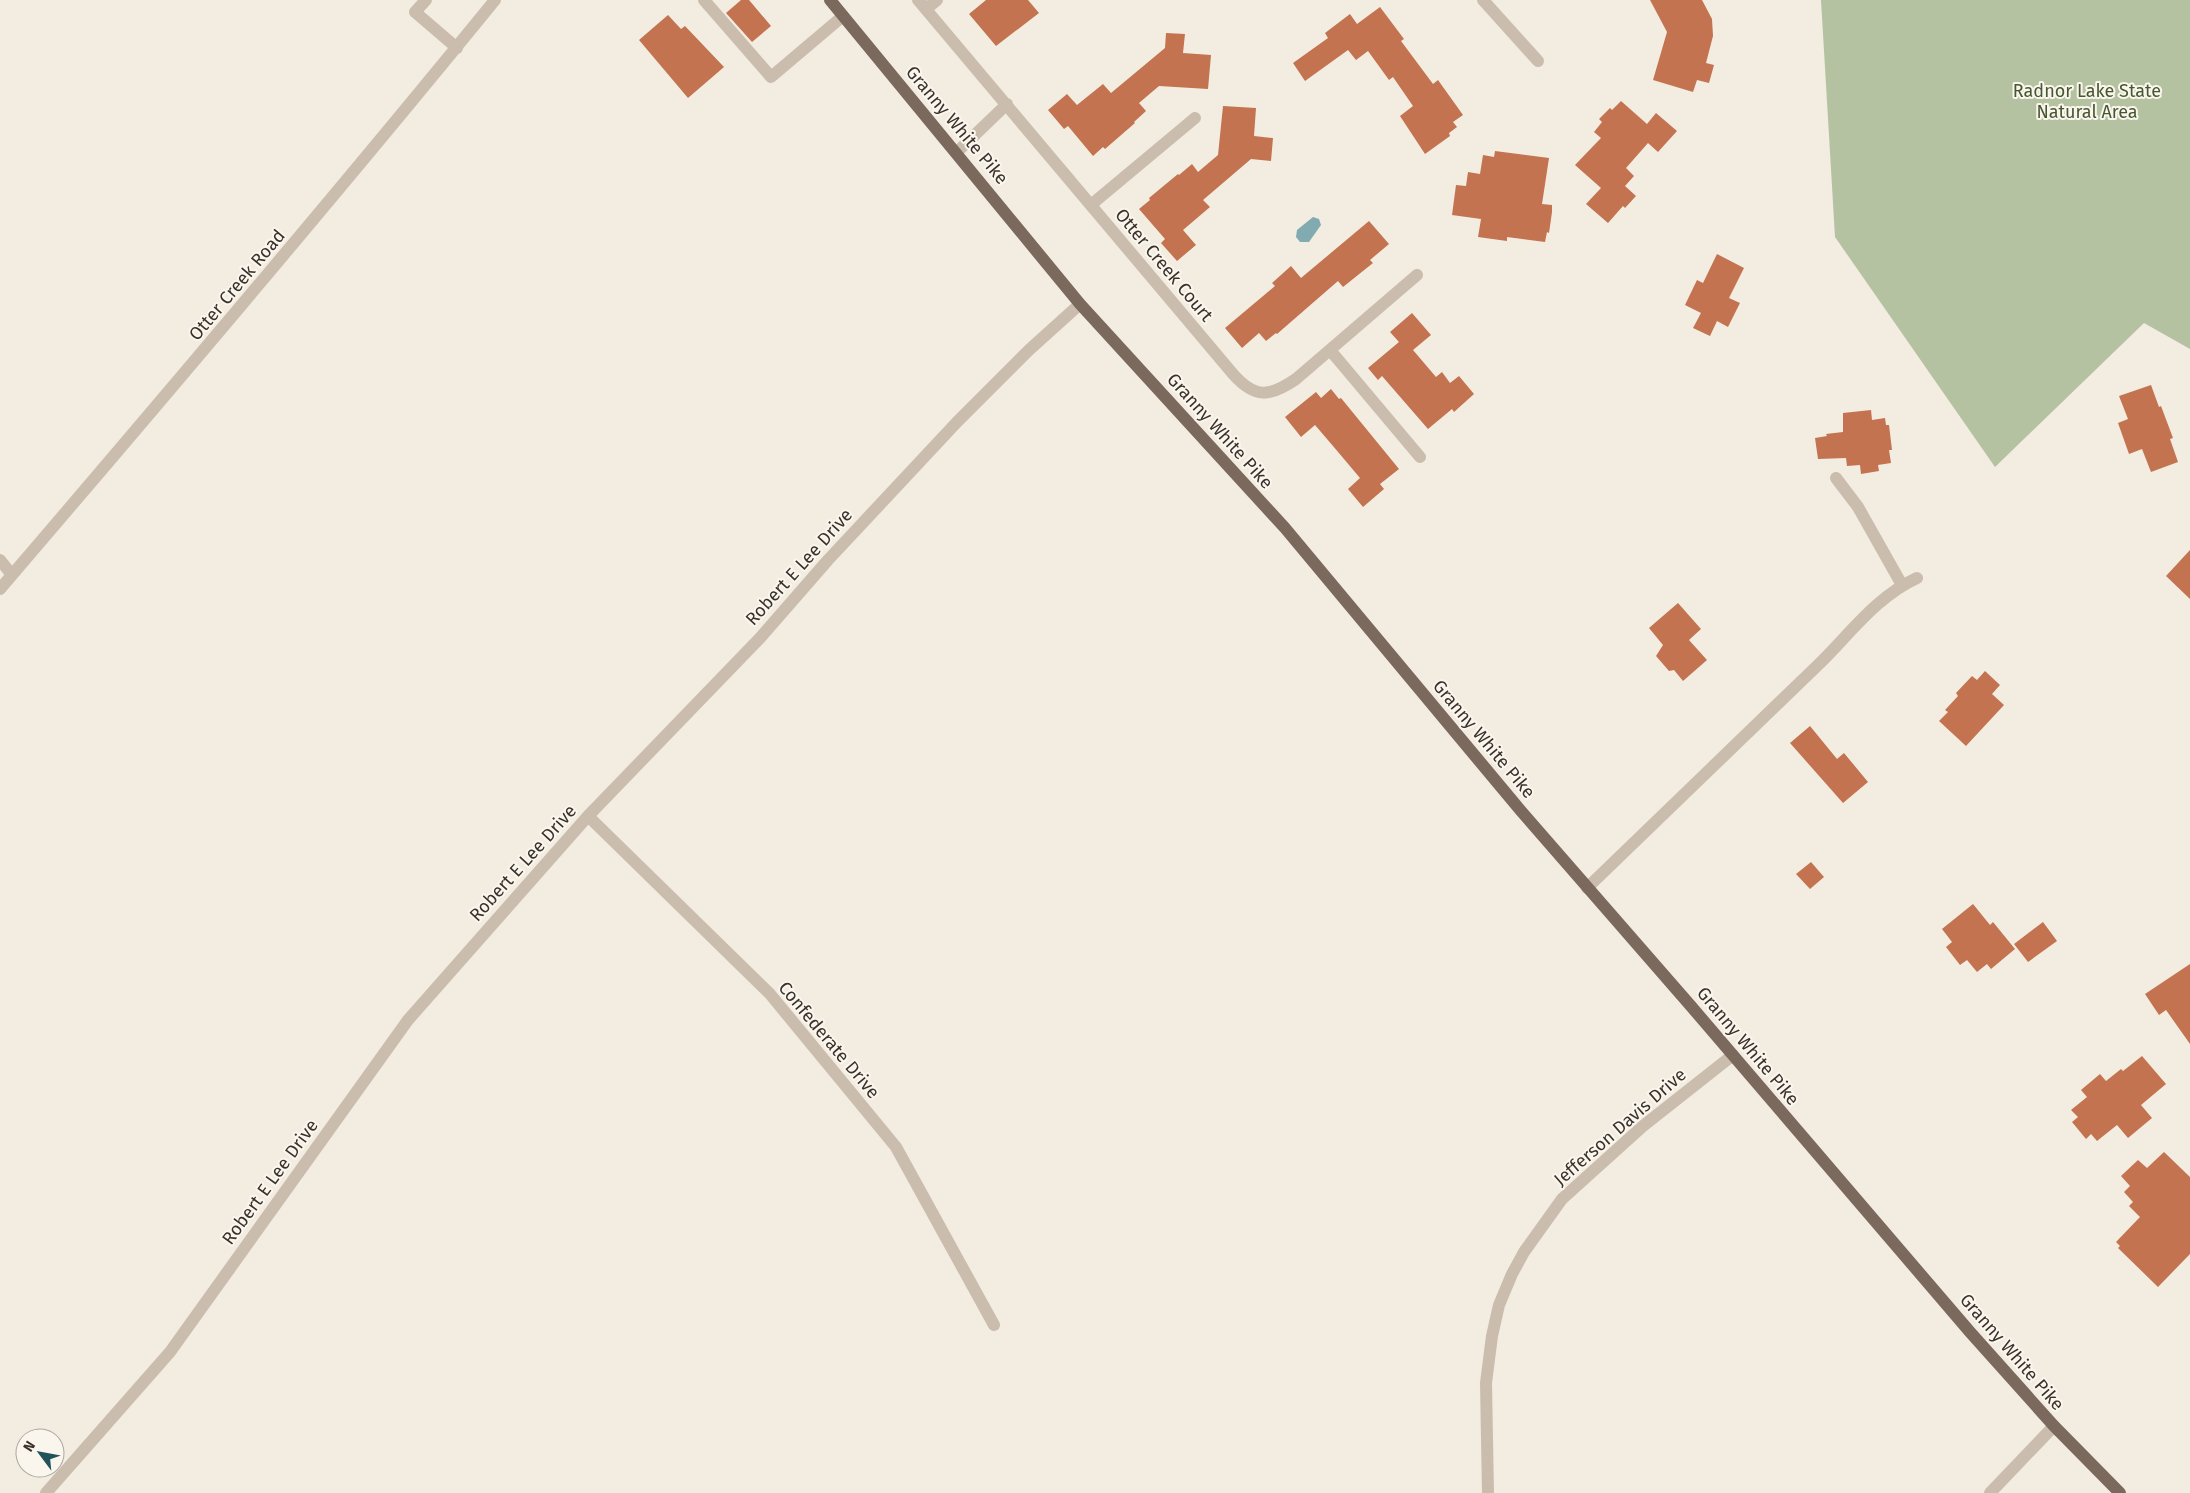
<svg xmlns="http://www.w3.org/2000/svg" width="2190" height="1493" viewBox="0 0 2190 1493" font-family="'Fira Sans',sans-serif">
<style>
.green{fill:#b5c2a1}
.water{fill:#81abb0}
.building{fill:#c37350}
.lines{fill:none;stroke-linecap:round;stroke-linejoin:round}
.minor{stroke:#cbbdad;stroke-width:12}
.major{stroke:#7b695d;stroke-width:12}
.labels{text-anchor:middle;stroke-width:4;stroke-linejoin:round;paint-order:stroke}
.park-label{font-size:18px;fill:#465830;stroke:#faf6ee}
.street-label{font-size:18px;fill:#3a312b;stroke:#faf6ee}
</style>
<rect width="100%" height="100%" fill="#f3ece1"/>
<!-- green -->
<path class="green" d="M1821,0H2190V349L2144,323L1995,467L1835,237Z"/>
<!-- water -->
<path class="water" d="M1313,217L1319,219L1321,225L1309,242H1300L1296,237L1297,230Z"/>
<!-- building -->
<path class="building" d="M741,0H749L771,26L752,42L726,13Z
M986,0H1028L1039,13L996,46L969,14Z
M1650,0H1702L1712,19L1713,36L1706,63L1714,65L1709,83L1697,80L1693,92L1653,80L1667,32Z
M1380,7L1404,39L1401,41L1433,84L1438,80L1463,115L1453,122L1457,127L1449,133L1450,136L1425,154L1400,116L1413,106L1393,77L1389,80L1368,51L1356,60L1348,50L1305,81L1293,63L1328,38L1325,33L1350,14L1357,24Z
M668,15L681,29L685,26L724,67L688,98L639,40Z
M1166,33L1185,34L1183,53L1211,55L1208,89L1159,86L1139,103L1146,111L1134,122L1135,123L1105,149L1103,147L1093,156L1068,126L1064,129L1048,110L1067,94L1077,105L1103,84L1111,93L1165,48Z
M1621,101L1647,124L1656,113L1677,131L1658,152L1648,143L1626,168L1634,176L1625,186L1636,196L1625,208L1623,206L1608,223L1586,204L1601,188L1575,165L1601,138L1594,132L1602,122L1599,119L1610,108L1612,110Z
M1223,106L1256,108L1254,136L1273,138L1271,161L1251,159L1203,200L1210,207L1183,230L1196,245L1177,261L1161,243L1165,239L1139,209L1150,200L1149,198L1178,174L1179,175L1192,164L1198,172L1218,155Z
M1495,151L1549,158L1542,204L1552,205V212L1549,233L1547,232L1545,242L1507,237V241L1478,237L1481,219L1452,215L1456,185L1466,186L1468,172L1480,174L1483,155L1494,157Z
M1369,221L1389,244L1370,260L1373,263L1343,287L1338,281L1277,334L1276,333L1266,341L1259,333L1242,348L1225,328L1275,286L1272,283L1291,266L1301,278Z
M1717,254L1744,268L1729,298L1740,303L1728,327L1717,321L1710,336L1693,328L1701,313L1685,305L1697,280L1703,283Z
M1412,313L1431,335L1413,350L1436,377L1442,372L1450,383L1459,376L1474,394L1454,412L1452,409L1428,429L1382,376L1378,380L1368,368L1399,342L1390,332Z
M2151,385L2159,407L2161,406L2173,438L2170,439L2178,462L2151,472L2142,449L2129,454L2118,423L2128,419L2119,396Z
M1331,389L1339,399L1341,398L1399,469L1380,484L1384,489L1363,507L1348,489L1360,478L1333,446L1315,425L1301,437L1285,417L1316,392L1321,398Z
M1871,410L1872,420L1885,418L1886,425H1889L1892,450H1889L1891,463L1878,465L1879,471L1861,474L1860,465L1847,466L1846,458L1818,459L1815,438L1827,436L1826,434L1843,432V413Z
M2190,550V599L2166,576Z
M1678,603L1701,629L1689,640L1707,660L1683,681L1674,670L1669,671L1656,656L1663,645L1649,628Z
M1985,671L2000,685L1992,694L2004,705L1966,746L1939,721L1948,712L1945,710L1958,696L1956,693L1972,676L1977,680Z
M1810,726L1837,759L1844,753L1868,782L1843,803L1790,743Z
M1811,862L1824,877L1810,889L1796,874Z
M1973,904L1990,925L1993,922L2015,949L1991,969L1987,964L1977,972L1967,960L1960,965L1946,947L1952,942L1942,929Z
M2043,922L2057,941L2028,962L2014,944Z
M2190,964V1044L2166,1010L2159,1015L2145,994Z
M2142,1056L2166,1084L2141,1105L2152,1118L2128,1138L2117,1125L2097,1141L2091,1134L2086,1139L2072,1122L2078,1117L2071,1110L2087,1097L2081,1090L2100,1074L2106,1081L2121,1069L2123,1071Z
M2164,1152L2190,1177V1254L2158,1287L2118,1248L2120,1246L2116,1242L2140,1217L2129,1206L2133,1202L2124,1192L2130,1186L2121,1176L2138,1160L2147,1168Z"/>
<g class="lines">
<!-- minor -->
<path class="minor" d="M426,0L415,12L457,48
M704,0L771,77L843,16
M918,0L1233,374C1255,399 1270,397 1296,379L1417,275
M1483,0L1538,61
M926,9L937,0
M957,152L1007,104
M1092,204L1195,118
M1330,350L1420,457
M1836,478L1858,507L1902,585
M0,560L12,575
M0,589C167,394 333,199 495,0
M588,816L770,994L896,1147L994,1325
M1587,888C1664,814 1741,739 1818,665C1849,635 1877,596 1917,578
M46,1493L170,1352L408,1020L588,816L760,638L828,560L957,422L1029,350L1080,304
M1488,1493L1486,1383L1492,1336L1499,1305L1512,1274L1524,1252L1562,1199L1643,1126L1733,1055
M1990,1493L2054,1426"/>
<!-- major -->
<path class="major" d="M830,0L1080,304L1285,528L1521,811L1690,1005L1970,1332L2054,1426L2120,1493"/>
</g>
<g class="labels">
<!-- park labels -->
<g class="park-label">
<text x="2087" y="97">Radnor Lake State<tspan x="2087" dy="21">Natural Area</tspan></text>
</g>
<!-- street labels -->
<g class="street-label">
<text transform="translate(957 125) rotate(50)" y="6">Granny White Pike</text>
<text transform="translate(1164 265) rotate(50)" y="6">Otter Creek Court</text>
<text transform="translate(237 285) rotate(-50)" y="6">Otter Creek Road</text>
<text transform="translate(1220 431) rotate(48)" y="6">Granny White Pike</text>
<text transform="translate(799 567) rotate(-48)" y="6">Robert E Lee Drive</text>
<text transform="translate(1484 739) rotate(50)" y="6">Granny White Pike</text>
<text transform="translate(523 863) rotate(-48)" y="6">Robert E Lee Drive</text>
<text transform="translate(829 1040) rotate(50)" y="6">Confederate Drive</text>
<text transform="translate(1748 1046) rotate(50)" y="6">Granny White Pike</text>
<text transform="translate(1620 1127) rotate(-41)" y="6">Jefferson Davis Drive</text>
<text transform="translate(270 1182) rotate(-54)" y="6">Robert E Lee Drive</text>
<text transform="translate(2012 1352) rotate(49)" y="6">Granny White Pike</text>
</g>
</g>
<!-- north arrow -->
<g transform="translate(40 1453) rotate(302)"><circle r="24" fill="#faf6ee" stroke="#ada7a0"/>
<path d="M0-4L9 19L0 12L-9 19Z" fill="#21535b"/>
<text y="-8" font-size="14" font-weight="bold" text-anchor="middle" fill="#3a312b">N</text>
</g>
</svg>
